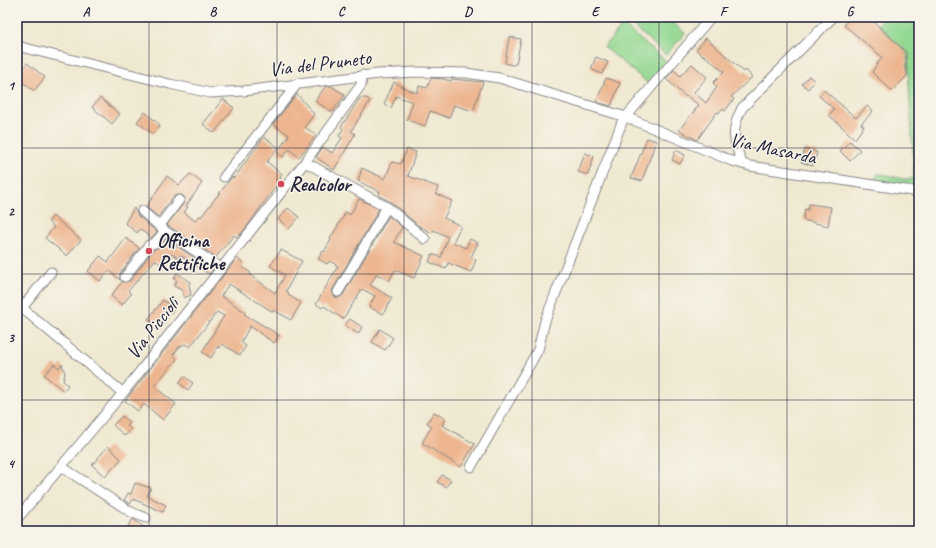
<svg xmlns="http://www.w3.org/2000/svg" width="936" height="548" viewBox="0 0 936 548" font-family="Caveat,sans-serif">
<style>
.green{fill:#92d891;stroke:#5a7d66}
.building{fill:#edb690}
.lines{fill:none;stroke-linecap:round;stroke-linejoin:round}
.minor-casing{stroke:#888686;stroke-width:11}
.minor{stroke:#fff;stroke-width:9}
.grid{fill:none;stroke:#22223b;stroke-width:1;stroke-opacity:0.55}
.poi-dot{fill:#d1495b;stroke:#f7f3e8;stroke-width:1.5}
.labels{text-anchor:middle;stroke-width:3;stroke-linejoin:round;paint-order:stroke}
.street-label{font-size:20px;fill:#22223b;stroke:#f7f3e8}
.poi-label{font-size:20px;font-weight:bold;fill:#22223b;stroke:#f7f3e8;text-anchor:start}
.neatline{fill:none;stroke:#22223b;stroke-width:1.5}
.grid-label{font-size:13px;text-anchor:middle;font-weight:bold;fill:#22223b}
</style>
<rect width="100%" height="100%" fill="#f7f3e8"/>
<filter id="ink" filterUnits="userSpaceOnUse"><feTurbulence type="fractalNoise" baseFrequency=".025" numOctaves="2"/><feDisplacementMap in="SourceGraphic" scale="8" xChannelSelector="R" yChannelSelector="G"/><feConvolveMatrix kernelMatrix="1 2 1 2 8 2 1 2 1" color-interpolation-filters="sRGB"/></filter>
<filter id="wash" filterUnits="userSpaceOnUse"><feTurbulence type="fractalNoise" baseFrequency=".012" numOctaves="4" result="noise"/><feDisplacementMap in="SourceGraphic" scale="16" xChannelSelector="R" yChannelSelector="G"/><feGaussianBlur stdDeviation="0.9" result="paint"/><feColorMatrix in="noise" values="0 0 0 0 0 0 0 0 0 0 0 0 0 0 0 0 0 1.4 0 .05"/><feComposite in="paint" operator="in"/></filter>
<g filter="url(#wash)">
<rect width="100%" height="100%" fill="#efe9d1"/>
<!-- green -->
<path class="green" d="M623,17H666L685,33L666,55Z
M884,17H919L918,188L872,182L878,174C890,174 901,181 913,179L914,172L907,53L878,25Z
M623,25L667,62L649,84L604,47Z"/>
<g id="blocks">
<!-- building -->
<path class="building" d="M850,17H869L906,52L907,76L892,91L872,72L882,57L844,25Z
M509,37L521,39L516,64L512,65L505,63Z
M706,38L744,72L746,70L752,77L731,97L734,99L725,111L722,109L719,113L717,112L697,140L679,130L699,105L687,96L686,97L666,79L674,70L680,76L692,64L707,77L694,92L706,103L717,87L713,83L724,72L704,55L703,56L696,50Z
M596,57L608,62L602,74L591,69Z
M27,63L45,77L34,91L17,78V74Z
M809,76L815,81L808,89L802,84Z
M431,78L443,79L451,81L452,79L483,82L473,111L454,105L449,118L430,111L425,126L407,120L413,102L396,96L391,108L384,104L394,82L400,85V86L417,93L419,86L427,88Z
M606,78L620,83L611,106L596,102Z
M331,86L345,95L332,112L315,101L325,87Z
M824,90L856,118L867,106L873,111L861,124L864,126L855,139L829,115L834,109L819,96Z
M297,94L314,114L305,127L316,135L299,157L289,149L283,157L277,152L289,135L273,124Z
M100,98L120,114L112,124L92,107Z
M360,98H367L370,101L351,131L355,134L334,170L316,157L323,147L332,153L342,138L339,136L343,129L341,127Z
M223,99L234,108L214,133L203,124Z
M145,112L160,125L153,134L137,122Z
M264,137L278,147L267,162L282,174L280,177L281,179L248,225L240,235L236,237L234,235L216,257L167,225L184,203L185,198L182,195L174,196L158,217L146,207L167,176L179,185L190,174L202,183L186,206L188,207L184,212L195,221L199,216L201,217L232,177L234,178Z
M647,138L656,141L642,181L631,178Z
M850,141L860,150L850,161L840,151Z
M407,149L416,152L408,176L438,187L436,194L452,201L444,218L461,226L453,242L466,248L470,239L478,243L471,257L476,260L471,272L448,263L446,269L429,262L432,254L441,257L448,237L434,230L432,233L419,226L391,202L379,196L380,192L358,181L362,168L385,179L392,162L401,164Z
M805,149L817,152L813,166L801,162Z
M676,150L685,155L680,164L672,160Z
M585,153L594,156L588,175L578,172Z
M359,199L379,209L333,289L332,292L335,297L338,298L343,295L389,216L402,227L394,242L424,256L414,278L395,270L389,281L377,274L370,285L392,298L383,314L369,307L375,296L362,289L343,319L324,306L322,308L316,304L338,266L330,261L327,264L318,259L323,251L324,252L331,240L330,239L346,212L350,215Z
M809,204L831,207L828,226L803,220L805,209L808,210Z
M134,208L138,216L157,232L151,238L140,229L137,233L125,223Z
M288,208L299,217L289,229L278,219Z
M53,216L81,240L67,256L45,238L54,227L48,222Z
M126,238L139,248L120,273V280L109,270L100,281L88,271L100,256L108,262Z
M166,239L213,270L209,274L180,255L178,258L172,254L163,266L155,260L128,291L131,294L122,305L111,296L122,282L130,281L153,250L159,247Z
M281,250L302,261L286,291L289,293L288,295L301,303L291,320L274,310L273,312L229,284L221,296L245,312L244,314L279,335L274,343L250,326L241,342L246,346L240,355L222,344L220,348L218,346L211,358L202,352L224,316L217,312L190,347L185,344L179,347L173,355L177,359L155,385V387L176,404L163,420L144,404L138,411L125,401L237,258L244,264L242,267L251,273L250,275L275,293L285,275L270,266Z
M177,273L190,282L189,285L191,295L184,298L183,291L174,286L177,281L174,279Z
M163,300L175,308L160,328L148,319Z
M350,319L362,327L358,334L345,325Z
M380,329L393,338L385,350L372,342Z
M54,364L59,368L62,364L65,373L63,381L68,385L64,391L44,375Z
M184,376L193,383L188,390L179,383Z
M434,412L446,419L442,425L475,444L461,467L422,443L432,426L427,423Z
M122,416L130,423L127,426L131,429L125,436L113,425Z
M108,446L121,459L105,477L92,465Z
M442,475L451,480L446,487L437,482Z
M135,483L151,488L147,496L166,505L163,512L133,499L130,504L124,500L128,493L131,494Z
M133,519L149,531H135L128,526Z"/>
</g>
</g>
<g filter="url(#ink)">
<use href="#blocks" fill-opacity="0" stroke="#888686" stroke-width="1"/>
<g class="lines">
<defs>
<path id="minor" d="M17,46L170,84L210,93L243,91L378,74L417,72L466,73L499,78L626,117L732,161L750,166L919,192
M626,117L711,17
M305,162L387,207L425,239
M742,164C734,141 730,131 742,108L833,17
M224,177L298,83
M142,211L164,230
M160,225L179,200
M51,272L22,308L123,393
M125,277L149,245L155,243L165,231L221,268
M338,292L387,207
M62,467L131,512L146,518
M471,467L538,350L545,321L624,117
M17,519L123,393L305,162L361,85L362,75"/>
</defs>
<!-- minor casing -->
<use href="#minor" class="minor-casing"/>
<!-- minor -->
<use href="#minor" class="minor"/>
</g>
</g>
<!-- grid -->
<path class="grid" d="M149,17V531M277,17V531M404,17V531M532,17V531M659,17V531M787,17V531M17,148H919M17,274H919M17,400H919"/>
<!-- markers -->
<g class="poi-dot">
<circle cx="281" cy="184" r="4"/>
<circle cx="149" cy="251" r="4"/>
</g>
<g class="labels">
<!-- street labels -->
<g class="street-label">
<text transform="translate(320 63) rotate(-7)" y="7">Via del Pruneto</text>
<text transform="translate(773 148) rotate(12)" y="7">Via Masarda</text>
<text transform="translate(152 328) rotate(-52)" y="7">Via Piccioli</text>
</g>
<!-- poi labels -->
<g class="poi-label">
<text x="289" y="191">Realcolor</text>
<text x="157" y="247">Officina<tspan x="157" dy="23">Rettifiche</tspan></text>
</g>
</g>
<!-- margin -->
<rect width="936" height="548" fill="none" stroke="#f7f3e8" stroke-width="44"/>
<rect x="22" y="22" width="892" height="504" class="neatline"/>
<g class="grid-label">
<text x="86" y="16">A</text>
<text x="213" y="16">B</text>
<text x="341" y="16">C</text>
<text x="468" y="16">D</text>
<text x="595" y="16">E</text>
<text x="723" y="16">F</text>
<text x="850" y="16">G</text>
<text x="11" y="90">1</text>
<text x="11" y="216">2</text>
<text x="11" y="342">3</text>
<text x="11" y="468">4</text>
</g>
</svg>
